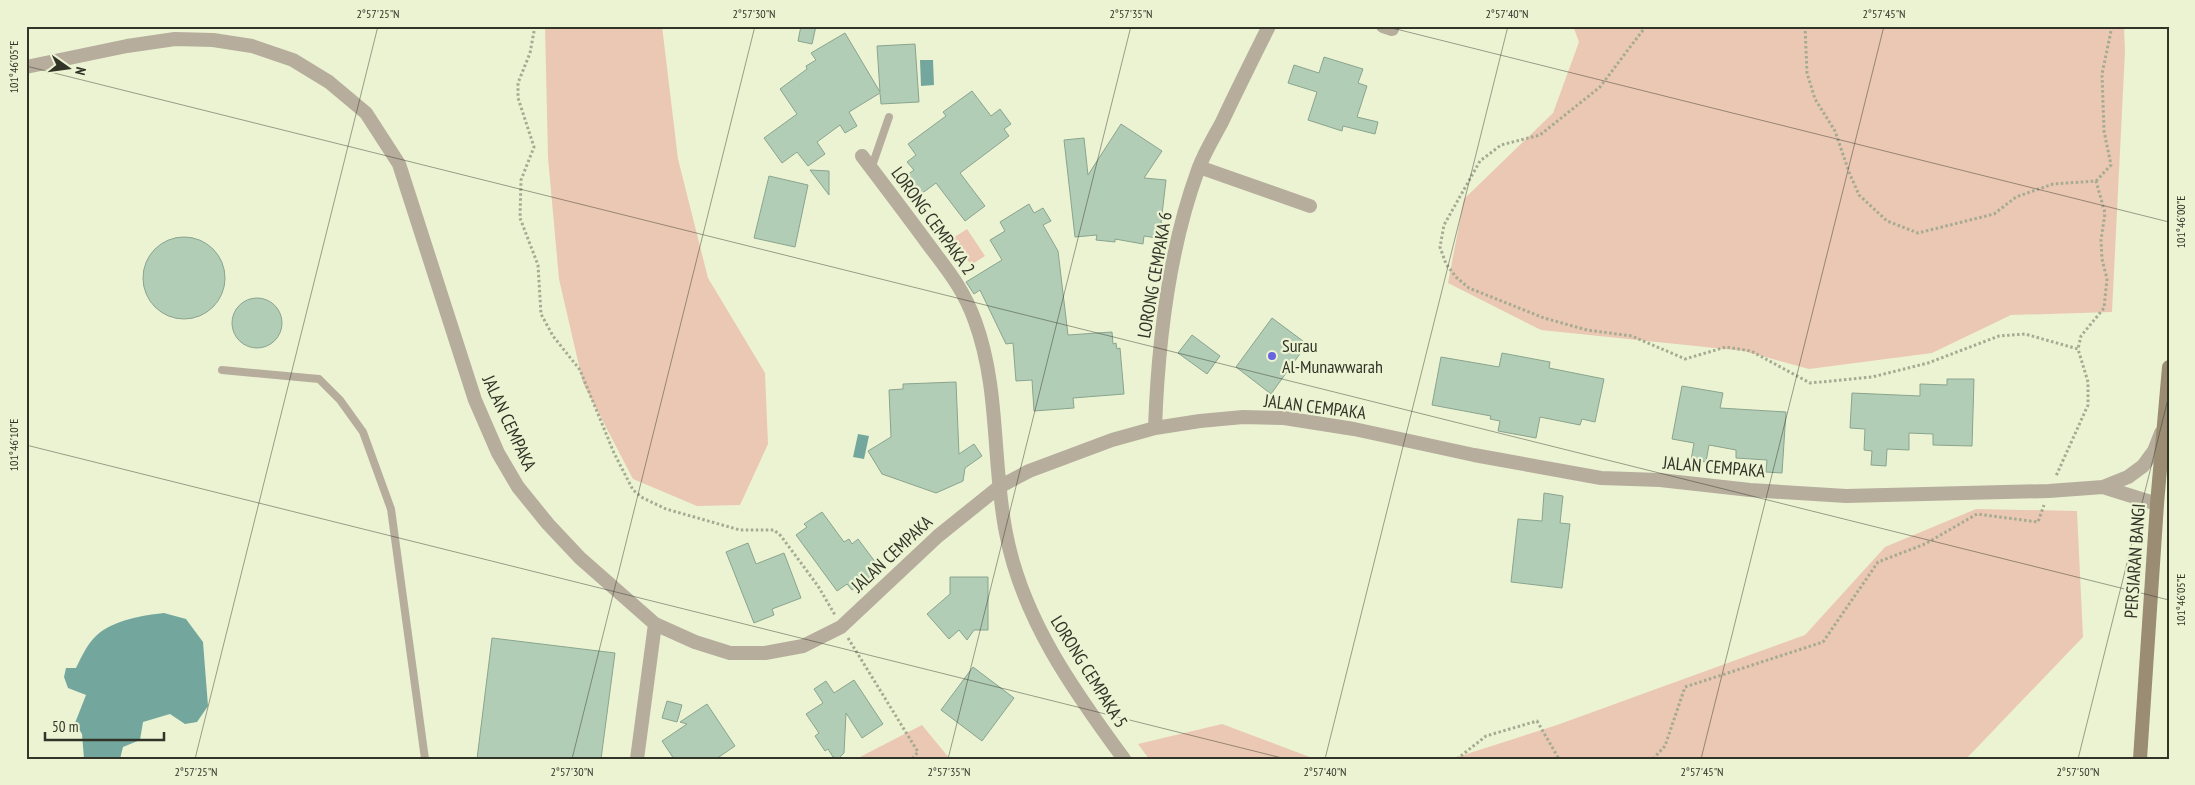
<svg xmlns="http://www.w3.org/2000/svg" width="2195" height="785" viewBox="0 0 2195 785" font-family="'PT Sans Narrow',sans-serif">
<style>
.green{fill:#ebc8b3}
.water{fill:#73a79e}
.building{fill:#b2cdb6;stroke:#8aa48e}
.lines{fill:none;stroke-linecap:round;stroke-linejoin:round}
.path{stroke:#a5ab92;stroke-width:3;stroke-dasharray:2.5 2.5;stroke-linecap:butt}
.service{stroke:#b6ad9c;stroke-width:8}
.minor{stroke:#b6ad9c;stroke-width:14}
.secondary{stroke:#9a8d74;stroke-width:14}
.ticks{fill:none;stroke:#313427;stroke-width:1;stroke-opacity:0.45}
.poi-dot{fill:#6665de;stroke:#ecf3d3;stroke-width:2}
.labels{text-anchor:middle;stroke-width:4.5;stroke-linejoin:round;paint-order:stroke}
.street-label{font-size:18px;fill:#313427;stroke:#ecf3d3}
.poi-label{font-size:18px;fill:#313427;stroke:#ecf3d3;text-anchor:start}
.neatline{fill:none;stroke:#313427;stroke-width:2}
.ticks-label{font-size:12px;text-anchor:middle;fill:#313427}
</style>
<rect width="100%" height="100%" fill="#ecf3d3"/>
<!-- green -->
<path class="green" d="M545,26H662L678,159L708,278L765,373L768,444L740,505L697,506L633,479L583,383L559,279L548,158Z
M1573,26H2124L2125,51L2112,312L2011,315L1932,353L1809,369L1744,351L1541,330L1448,283L1464,199L1553,113L1579,42Z
M967,229L985,256L971,265L953,238Z
M1976,509L2077,511L2083,637L1966,759H1451L1557,725L1805,635L1885,547Z
M1222,724L1315,759H1149L1138,744Z
M922,725L950,759H856Z"/>
<!-- water -->
<path class="water" d="M933,60L934,85L921,86L920,60Z
M858,434L869,436L864,459L853,457Z
M164,613L186,619L203,642L208,706L197,722L185,724L170,714L143,722L140,740L123,747L120,759H84L82,734L75,723L86,695L68,688L64,677L66,668H76C82,656 87,644 97,635C114,620 143,615 164,613Z"/>
<!-- building -->
<path class="building" d="M801,26H816L812,44L798,41Z
M845,33L880,92L877,46L915,44L919,102L881,104L880,93L849,112L857,126L845,133L840,125L817,142L825,154L808,166L797,152L782,163L764,138L797,114L780,89L807,69L806,66L816,60L811,53Z
M1324,57L1363,69L1358,83L1367,86L1357,117L1378,122L1375,134L1343,126L1342,131L1308,120L1317,92L1288,83L1294,65L1319,73Z
M972,91L991,116L1000,109L1011,124L1004,129L1009,136L960,173L985,206L965,221L936,183L917,197L903,178L914,170L907,162L916,155L908,144L946,116L943,112Z
M1121,124L1162,151L1144,178L1166,180L1161,223L1166,224L1164,239L1144,236L1143,244L1115,239V242L1096,240L1097,235L1075,237L1064,140L1084,138L1088,175Z
M810,170L829,171V195Z
M769,176L808,185L795,247L754,238Z
M1029,204L1034,213L1043,208L1051,221L1043,225L1058,251L1068,335L1112,332L1113,344L1116,343L1117,349L1120,348L1124,394L1073,398L1074,408L1034,411L1032,380L1016,381L1013,343L1006,344L980,290L974,294L966,282L1002,260L990,240L1005,231L1000,222Z
M143 278a41 41 0 1 1 82 0a41 41 0 1 1-82 0Z
M232 323a25 25 0 1 1 50 0a25 25 0 1 1-50 0Z
M1272,318L1307,344L1271,394L1236,367Z
M1192,335L1220,356L1207,374L1178,353Z
M1502,353L1550,362L1549,368L1604,379L1595,422L1582,419L1580,425L1540,417L1536,438L1498,431L1500,421L1490,419L1491,416L1432,405L1441,357L1499,367Z
M1947,379H1974L1972,446L1933,445V434L1909,433V450L1887,449L1886,466L1871,465L1872,451L1864,450L1865,429L1850,428L1852,393L1920,396V384L1947,385Z
M956,382L959,454L974,444L982,456L965,468L963,481L936,493L882,474L868,451L891,437L889,390L903,389V384Z
M1682,386L1723,393L1720,408L1786,412L1782,473L1766,472L1767,460L1736,458V450L1709,445L1706,462L1691,460L1694,443L1672,439Z
M1544,493L1563,496L1560,523L1570,524L1562,588L1511,582L1518,519L1542,521Z
M822,512L844,542L849,539L852,544L858,539L876,563L869,568L873,574L852,590L847,584L837,591L796,535L807,527L804,524Z
M748,543L756,564L784,553L801,598L772,609L774,615L754,623L726,552Z
M950,577H988V630H974L967,640L959,630L949,639L927,614L950,594Z
M492,638L615,653L601,759H477Z
M973,667L1014,698L982,741L941,710Z
M854,680L883,724L862,738L846,713L844,753L839,758L833,757L828,749L825,751L815,736L819,733L806,714L823,703L814,689L826,681L834,693Z
M667,701L682,705L677,722L662,718Z
M707,704L735,746L716,759H674L662,741L687,724L680,722Z"/>
<g class="lines">
<!-- path -->
<path class="path" d="M535,26L530,53L518,83V98L534,147L521,180L520,218L538,265L541,314L553,336L580,370L614,453L633,490L643,498L666,509L740,530H774L781,536L818,586L835,615
M1646,26L1600,87L1540,135L1501,145L1480,161L1444,225L1440,247L1446,264L1456,277L1469,288L1544,318L1587,330L1632,336L1685,359L1726,347L1751,351L1810,383L1872,377L1928,363L1999,336L2025,334L2078,349L2088,382V405L2056,476
M1805,26L1807,73L1815,99L1835,131L1849,172L1859,195L1887,221L1918,233L1994,214L2016,197L2053,184L2096,181L2105,213L2101,240L2102,259L2107,279L2104,308L2081,336L2078,349
M2096,181L2111,165L2104,131L2102,74L2111,31L2110,26
M848,638L918,752L912,759
M1457,759L1486,736L1537,721L1559,759
M1653,759L1665,746L1685,687L1823,642L1878,562L1925,544L1977,514L2038,522L2044,505"/>
<!-- service -->
<path class="service" d="M871,169L889,117
M222,370L319,379L340,400L363,432L391,509L425,759"/>
<!-- minor -->
<path class="minor" d="M1383,26L1392,29
M26,67L127,46L175,39L213,40L252,46L293,60L329,82L366,113L399,164L475,400L498,453L518,487L548,524L580,558L655,624L695,642L730,653H765L803,646L841,627L938,536L999,487L1029,471L1112,440L1155,428L1200,421L1243,417L1284,418L1354,429L1474,455L1601,478L1660,480L1750,490L1846,496L2049,491L2103,487L2128,477L2143,466L2154,451L2161,433
M862,156C884,185 906,214 928,244C948,271 963,288 975,321C1000,389 992,463 1006,533C1022,618 1073,690 1124,759
M1199,167L1310,206
M1155,428C1158,343 1169,249 1198,170C1204,153 1214,137 1222,122C1237,90 1253,58 1269,26
M2103,487L2157,504
M637,759L655,624"/>
<!-- secondary -->
<path class="secondary" d="M2140,759L2157,504L2169,367"/>
</g>
<!-- ticks -->
<path class="ticks" d="M1384,26L2169,222M26,66L2169,600M26,445L1286,759M195,759L378,26M572,759L755,26M948,759L1131,26M1325,759L1508,26M1701,759L1884,26M2078,759L2169,395"/>
<!-- markers -->
<circle class="poi-dot" cx="1272" cy="356" r="5"/>
<g class="labels">
<!-- street labels -->
<g class="street-label">
<text transform="translate(933 221) rotate(54)" y="6">LORONG CEMPAKA 2</text>
<text transform="translate(1155 275) rotate(-80)" y="6">LORONG CEMPAKA 6</text>
<text transform="translate(1315 407) rotate(7)" y="6">JALAN CEMPAKA</text>
<text transform="translate(509 423) rotate(65)" y="6">JALAN CEMPAKA</text>
<text transform="translate(1714 467) rotate(5)" y="6">JALAN CEMPAKA</text>
<text transform="translate(892 554) rotate(-43)" y="6">JALAN CEMPAKA</text>
<text transform="translate(2135 561) rotate(-86)" y="6">PERSIARAN BANGI</text>
<text transform="translate(1089 672) rotate(58)" y="6">LORONG CEMPAKA 5</text>
</g>
<!-- poi labels -->
<g class="poi-label">
<text x="1282" y="352">Surau<tspan x="1282" dy="21">Al-Munawwarah</tspan></text>
</g>
</g>
<!-- border -->
<rect width="2195" height="785" fill="none" stroke="#ecf3d3" stroke-width="55"/>
<!-- north arrow -->
<g transform="translate(68 68) rotate(104)" stroke="#ecf3d3" stroke-width="4" paint-order="stroke">
<path d="M0-4L9 19L0 12L-9 19Z" fill="#313427"/>
<text y="-8" font-size="14" font-weight="bold" text-anchor="middle" fill="#313427">N</text>
</g>
<!-- scale -->
<path d="M45 732v8h119v-8" fill="none" stroke="#313427" stroke-width="2.5"/>
<text x="52" y="732" font-size="15" fill="#313427" stroke="#ecf3d3" stroke-width="4" paint-order="stroke">50 m</text>
<rect x="28" y="28" width="2140" height="730" class="neatline"/>
<g class="ticks-label">
<text x="378" y="18">2°57'25"N</text>
<text x="754" y="18">2°57'30"N</text>
<text x="1131" y="18">2°57'35"N</text>
<text x="1507" y="18">2°57'40"N</text>
<text x="1884" y="18">2°57'45"N</text>
<text transform="translate(14 67) rotate(-90)" y="4">101°46'05"E</text>
<text transform="translate(2181 222) rotate(-90)" y="4">101°46'00"E</text>
<text transform="translate(14 445) rotate(-90)" y="4">101°46'10"E</text>
<text transform="translate(2181 600) rotate(-90)" y="4">101°46'05"E</text>
<text x="196" y="776">2°57'25"N</text>
<text x="572" y="776">2°57'30"N</text>
<text x="949" y="776">2°57'35"N</text>
<text x="1325" y="776">2°57'40"N</text>
<text x="1702" y="776">2°57'45"N</text>
<text x="2078" y="776">2°57'50"N</text>
</g>
</svg>
